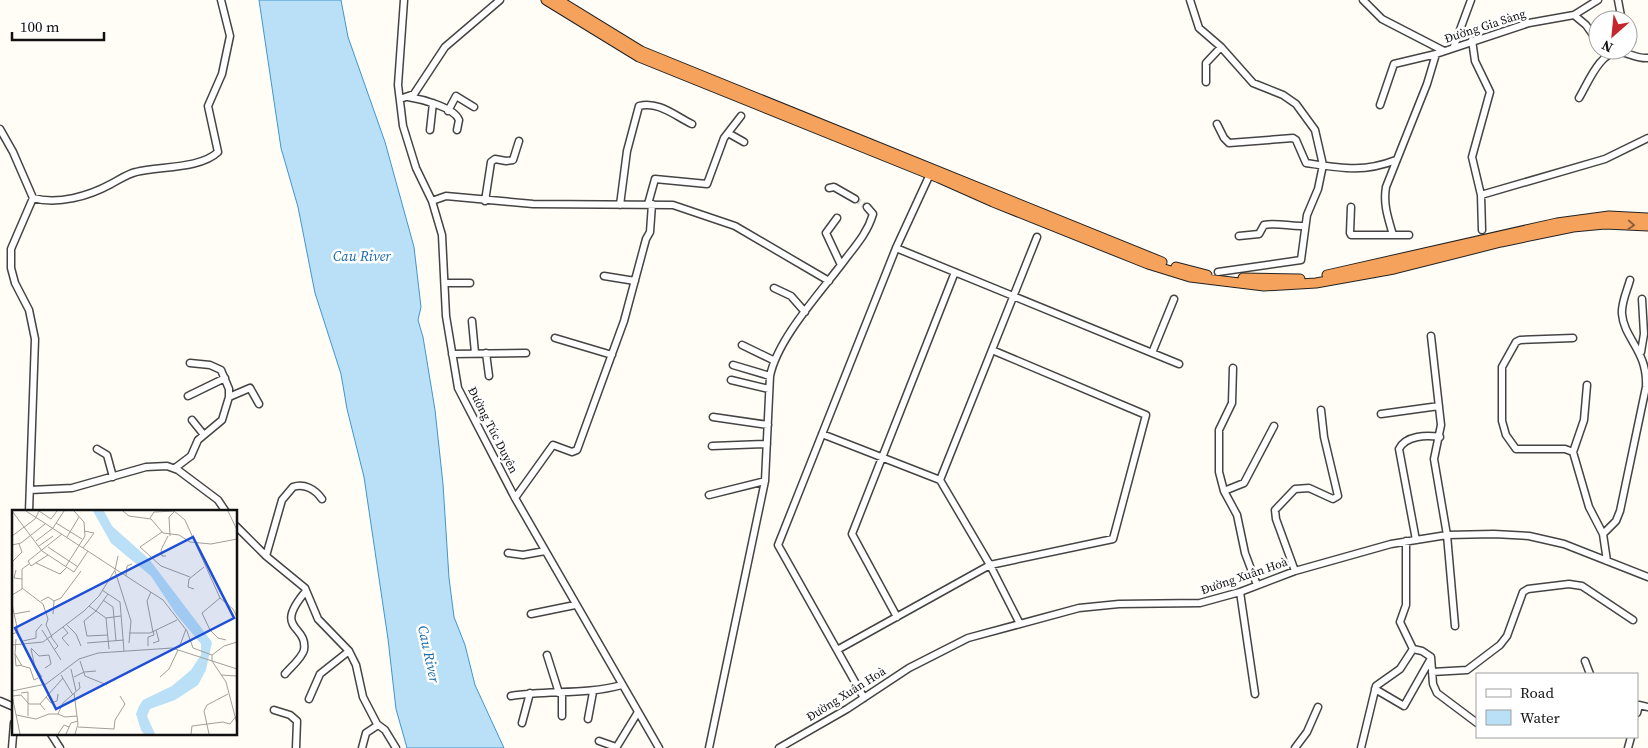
<svg xmlns="http://www.w3.org/2000/svg" width="1648" height="748" viewBox="0 0 1648 748" font-family="'Source Serif 4',serif">
<style>
.water{fill:#b9e0f7;stroke:#3f96cf}
.lines{fill:none;stroke-linecap:round;stroke-linejoin:round}
.minor-tunnel{stroke:#dbdad3;stroke-width:6;stroke-dasharray:6 3;stroke-linecap:butt}
.minor-casing{stroke:#444;stroke-width:9}
.highway-casing{stroke:#222;stroke-width:11}
.minor{stroke:#fff;stroke-width:6}
.highway{stroke:#f5a25d;stroke-width:9}
.oneway{stroke:#8e613b}
.labels{text-anchor:middle;stroke-width:5;stroke-linejoin:round;paint-order:stroke}
.street-label{font-size:12px;fill:#111;stroke:#fff}
.water-label{font-size:14px;font-style:italic;fill:#1768a6;stroke:#fff}
.inset-road{fill:none;stroke:#a09f9a;stroke-width:1}
.view{fill:#1d4ed8;fill-opacity:0.15;stroke:#1d4ed8;stroke-width:2.5}
.inset-edge{fill:none;stroke:#111;stroke-width:2.5}
</style>
<rect width="100%" height="100%" fill="#fffdf5"/>
<!-- water -->
<path class="water" d="M259,0H341L348,37L385,142L414,247L421,307L418,320L423,337L435,410L443,484L449,578L454,617L465,645L475,685L504,748H407L396,709L388,639L364,477L347,409L341,374L315,293L298,207L281,148Z"/>
<g class="lines">
<!-- minor-tunnel -->
<path class="minor-tunnel" d="M855,199L867,207"/>
<defs>
<path id="minor" d="M404,0L398,85L403,126L416,168L432,201L442,235L446,316L458,388L515,498L659,748
M1190,0L1199,28L1221,47L1253,83L1283,95L1296,104L1315,130L1323,165L1318,189L1307,215L1301,260L1218,272
M1363,0L1382,19L1444,51
M1618,0L1621,16
M1574,15L1586,25L1598,42
M1472,40L1475,61L1490,92L1472,157L1481,195L1482,230
M1454,46L1471,0
M1206,82V63L1221,47
M408,97C421,99 454,107 459,120L457,130
M1579,98C1588,83 1601,49 1621,52C1631,54 1638,59 1648,58
M400,99L414,94L445,47L500,0
M1380,105L1394,64L1436,54L1529,23L1574,15L1598,0
M448,111L456,96L474,107
M1217,124L1224,138L1229,143L1293,138L1296,140L1306,163C1340,168 1363,173 1396,160
M0,129L13,152L33,198L11,249V268L15,283L29,310L35,339L29,512
M430,130L433,103
M728,133L744,142
M829,188L834,187L855,199
M1481,195L1605,159L1648,138
M33,198C58,205 89,196 111,184C119,180 127,174 136,172C160,166 200,169 218,152L208,106L222,74L230,36L221,0
M432,201L446,196L533,204L673,205L735,226L829,281
M485,201L491,162L495,159L506,161L513,160L519,141
M648,204L655,179L707,184L724,138L741,116
M620,205L627,151L639,106C659,101 675,116 692,124
M1351,207L1350,233L1351,235H1409
M837,218L826,233L841,265
M1393,235C1388,218 1383,204 1386,187L1427,84L1436,54
M1239,236L1259,234L1264,225C1278,222 1290,227 1304,226
M896,248L1179,364
M604,276L635,281
M446,283H470
M774,288L791,296L805,312
M472,321L475,353
M1431,336L1441,425L1434,459L1447,535L1455,626
M555,338L612,355
M1573,338L1520,340L1516,342L1502,367V421L1506,435L1516,449H1565L1573,452L1589,507L1603,534
M742,345L773,360
M1641,352L1644,334L1642,299
M486,353L489,376
M1152,353L1174,299
M452,354L526,353
M733,365L770,376
M1233,368L1232,403L1219,430V472L1224,491L1237,515L1245,553L1257,585
M731,380L769,389
M188,396L225,378
M229,397L250,388L259,404
M1381,414L1439,406
M713,417L768,425
M192,420L204,435
M822,434L940,480
M712,446L767,444
M97,449L107,455L113,477
M1573,452L1584,420L1587,385
M175,468L191,456L198,440L222,420L229,397V389L221,370L210,365L190,363
M30,490L72,488L146,467L167,466L178,470L218,500L226,512
M1224,491L1244,483L1274,426
M709,495L765,481
M515,498L553,445L572,452L577,450L624,321L646,239L650,232L652,204
M236,526L266,556L305,588L318,619L349,651L356,665L363,697L377,724L385,730L396,748
M1416,540L1399,449C1406,435 1427,435 1440,437
M508,553L523,555L545,551
M266,556L282,500L293,487C304,483 315,489 322,499
M1607,561L1603,534L1616,521L1620,511L1646,387C1648,351 1624,339 1622,314C1621,303 1627,291 1630,280
M1295,571L1276,519L1275,510L1295,489L1309,488L1333,499L1338,496L1324,437L1321,410
M1240,592L1255,694
M531,614L575,605
M897,617L852,534L955,272
M1020,624L990,565L940,480L1037,237
M1413,649L1422,651L1431,657L1433,684L1437,693L1477,723
M837,650L990,565L1113,539L1146,415L992,350
M547,655L559,693
M1585,661L1590,674
M1432,672L1467,670L1500,645L1507,636L1523,592L1528,589L1569,584L1582,586L1633,620
M285,674C290,668 302,658 304,650C308,624 272,631 306,591
M1375,689L1404,706L1430,660
M511,696C549,690 585,695 622,685
M864,698L778,545L896,248L931,172
M309,699L320,674L349,651
M0,701L14,707
M274,710L290,715L297,721L296,748
M1637,713L1639,705L1648,707
M562,716V693
M588,719L593,692
M522,723L530,693
M51,734L60,748
M599,741L616,747
M12,748L14,723
M362,748L366,733L378,725
M616,748L638,712
M709,748L765,481L770,376C778,337 823,290 847,257C858,243 868,231 873,214L867,207
M779,748L847,709L909,668L968,638L1079,608L1119,604L1200,603L1240,592L1295,571L1391,544L1447,535L1494,534L1529,536L1564,544L1648,577
M1295,748L1307,732L1318,707
M1361,748L1376,686L1400,669L1413,649L1400,622L1406,605V541
M1628,748L1631,737"/>
<path id="highway" d="M546,0L639,57L939,178L993,202L1148,264L1190,277L1264,286L1316,283L1394,269L1501,242L1573,227L1605,224L1648,226
M558,0L641,51L1162,262
M1176,267L1207,275
M1327,275L1557,223L1609,216L1648,218
M1243,278L1300,279"/>
</defs>
<!-- minor casing -->
<use href="#minor" class="minor-casing"/>
<!-- highway casing -->
<use href="#highway" class="highway-casing"/>
<!-- minor -->
<use href="#minor" class="minor"/>
<!-- highway -->
<use href="#highway" class="highway"/>
</g>
<!-- one-way arrows -->
<defs><path id="oneway-chevron" d="M-2-3.5L2.5 0L-2 3.5" fill="none" stroke-width="1.6" stroke-linecap="round" stroke-linejoin="round" transform="scale(1.25)"/></defs>
<use class="oneway" href="#oneway-chevron" transform="translate(1631 225) rotate(4)"/>
<g class="labels">
<!-- street labels -->
<g class="street-label">
<text transform="translate(1485 26) rotate(-18)" y="4">Đường Gia Sàng</text>
<text transform="translate(493 430) rotate(63)" y="4">Đường Túc Duyên</text>
<text transform="translate(1244 576) rotate(-19)" y="4">Đường Xuân Hoà</text>
<text transform="translate(846 694) rotate(-32)" y="4">Đường Xuân Hoà</text>
</g>
<!-- water labels -->
<g class="water-label">
<text x="362" y="261">Cau River</text>
<text transform="translate(429 654) rotate(78)" y="5">Cau River</text>
</g>
</g>
<!-- overview -->
<g transform="translate(12 510)">
<rect width="225" height="225" fill="#fffdf5"/>
<path d="M81,1H92L100,16L137,49L200,132L194,160L186,175L163,190L138,199L135,206L143,224H132L129,220L124,204L127,196L131,190L160,176L179,160L189,145V134L164,104L139,66L99,33Z" fill="#b9e0f7"/>
<path class="inset-road" d="M0,1L30,41L62,62L76,41M14,1L151,90L175,121L181,138L200,145M27,1L39,9L45,1M111,1L117,6L139,9L151,23L167,25L178,32L199,34L225,29M162,1L173,10L208,88L221,99L225,107M216,1L225,20M138,8L142,2L163,1M44,13L70,29M150,22L128,37L149,56L178,67M0,26L23,9L27,1M158,26L157,7L162,2M55,27L67,7M24,31L41,18L52,1M0,35L9,33L33,14M27,36L41,26M36,37L66,57M71,38L82,23L72,21M36,45L19,56L16,51L50,24M154,46H150L149,40L156,26M0,52L10,42L7,34M24,53L48,64L55,57M54,56L73,26L72,12L62,1M4,60L2,68L10,69M103,61L119,111L117,133M114,66L115,56L120,54M10,78L31,94L36,109L34,115L40,127M182,79L176,77L177,69L192,57M90,80L108,92L112,141M139,82L135,91L141,122M0,85L10,79V59L17,54M208,88L190,103L198,120L206,128L214,130M91,90L101,97L104,131M29,91L36,87L42,91L41,104M42,91L49,88L69,61M77,96L94,108L97,139M2,104L18,101M94,108L109,106M54,114L64,124L69,136M51,117L56,123L50,128L57,136M30,120L49,150M117,123H138L165,110M0,124L6,122L0,94M96,125L75,126L72,111L84,101L96,84M39,127L46,136L42,140M4,129L3,144L10,156L18,158L22,170L26,168M11,131L24,128V121L30,114M75,133L112,130M141,133L147,131L144,120M0,135L31,132L72,101L87,86L103,60L106,46M136,136V127L142,125L141,121M19,138L27,146L37,145L39,154L33,158M167,138L174,119M19,139L23,157L30,167M3,144L4,156L10,155M200,145V151L214,172L225,214M200,145L212,136L225,132M68,151L73,166L95,175M59,159L64,181M49,165L61,185M209,165L224,166M62,167L72,162L84,161M148,167L157,159L166,140M0,181L34,174L67,149L86,143L160,138L225,159M9,183L16,182V206M62,183L66,214L63,224M0,185L8,224M1,186L9,185L17,194M34,187L39,193L45,191L46,184M17,194H28L33,200M28,194L51,168M46,204L53,207L65,206M4,205L24,209L37,204H46L51,193L68,178L67,172M66,217L102,219L103,210L113,194L108,186M46,224L52,215L57,217M54,224L59,213L66,211M179,224L180,216L211,212L218,214L225,205M197,224L192,201L195,195L216,184"/>
<path class="view" d="M181,27L222,108L44,199L3,118Z"/>
<rect width="225" height="225" class="inset-edge"/>
</g>
<!-- legend -->
<rect x="1476" y="673" width="162" height="65" fill="#ffffff" stroke="#a0a0a0"/>
<rect x="1486" y="689" width="25" height="8" fill="#ffffff" stroke="#a0a0a0"/>
<text x="1520" y="698" font-size="15" fill="#111111">Road</text>
<rect x="1486" y="710" width="25" height="15" fill="#b9e0f7" stroke="#a0a0a0"/>
<text x="1520" y="723" font-size="15" fill="#111111">Water</text>
<!-- north arrow -->
<g transform="translate(1613 35) rotate(207)"><circle r="24" fill="#ffffff" stroke="#a0a0a0"/>
<path d="M0-4L9 19L0 12L-9 19Z" fill="#c4262e"/>
<text y="-8" font-size="14" font-weight="bold" text-anchor="middle" fill="#111111">N</text>
</g>
<!-- scale -->
<path d="M12 32v8h92v-8" fill="none" stroke="#111111" stroke-width="2.5"/>
<text x="20" y="32" font-size="15" fill="#111111" stroke="#ffffff" stroke-width="4" paint-order="stroke">100 m</text>
</svg>
